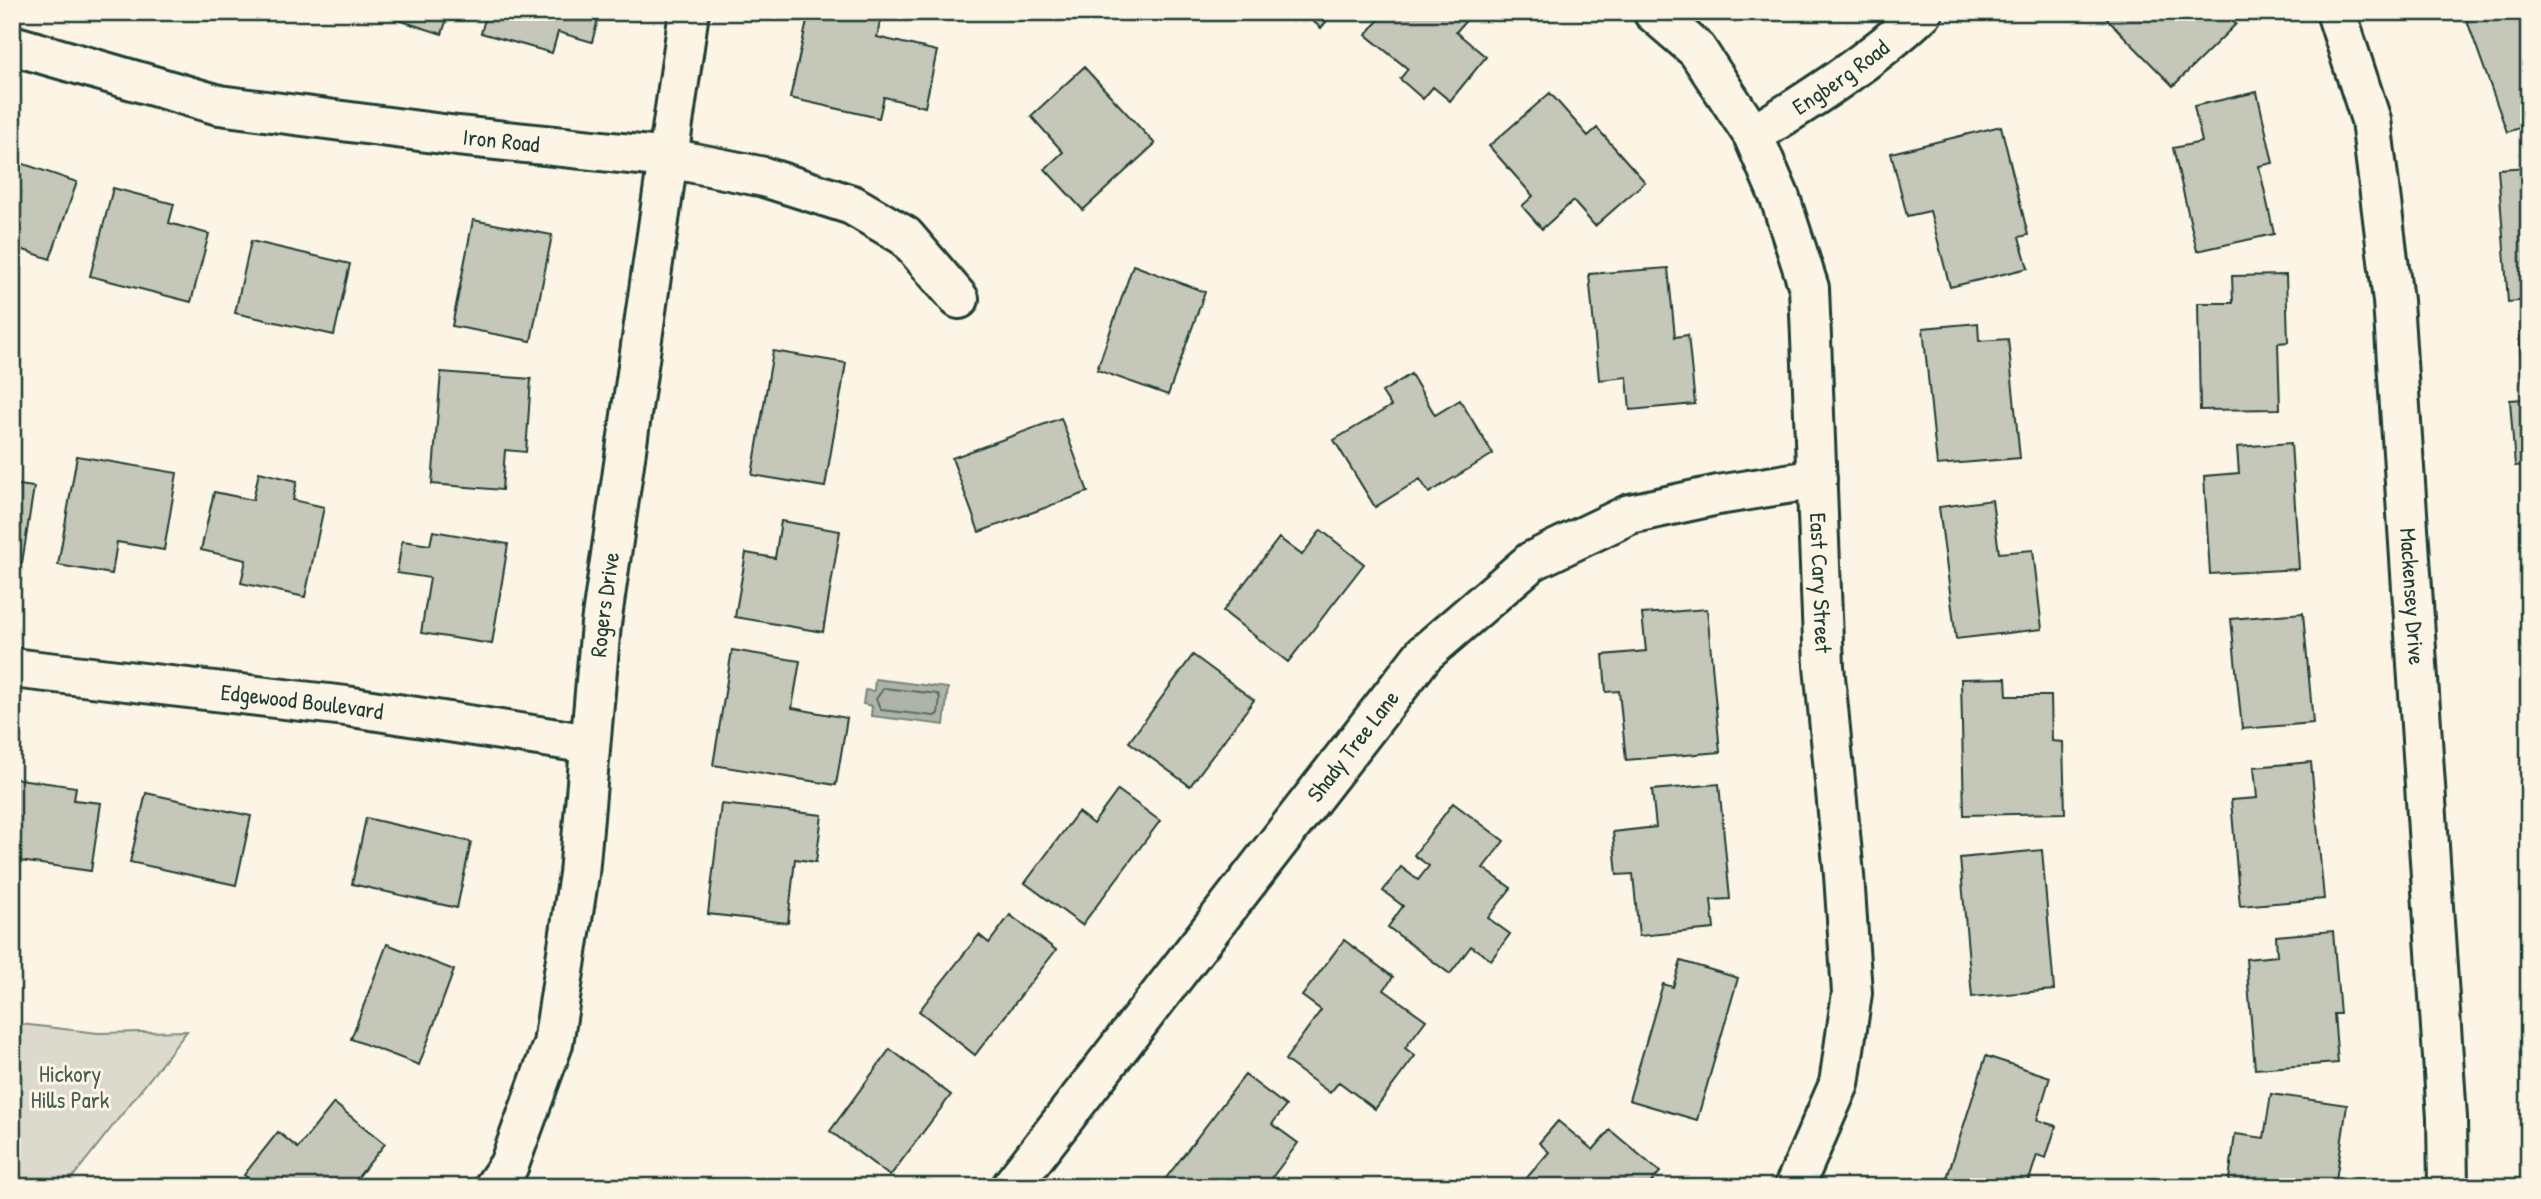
<svg xmlns="http://www.w3.org/2000/svg" width="2541" height="1199" viewBox="0 0 2541 1199" font-family="'Patrick Hand',sans-serif">
<style>
.green{fill:#dcdacc;stroke:#7e8c80;stroke-width:2}
.water{fill:#aeb3a7;stroke:#758479;stroke-width:2}
.lines{fill:none;stroke-linecap:round;stroke-linejoin:round}
.shore{stroke:#586c62;stroke-width:2}
.building{fill:#c5c7b9;stroke:#1f3d34;stroke-width:2}
.minor-casing{stroke:#1f3d34;stroke-width:44}
.minor{stroke:#fcf5e5;stroke-width:38}
.labels{text-anchor:middle;stroke-width:6;stroke-linejoin:round;paint-order:stroke}
.street-label{font-size:23px;fill:#1f3d34;stroke:#fcf5e5}
.park-label{font-size:23px;fill:#455c52;stroke:#fcf5e5}
</style>
<rect width="100%" height="100%" fill="#fcf5e5"/>
<filter id="ink" filterUnits="userSpaceOnUse"><feTurbulence type="fractalNoise" baseFrequency=".0143" numOctaves="2"/><feDisplacementMap in="SourceGraphic" scale="14" xChannelSelector="R" yChannelSelector="G"/><feConvolveMatrix kernelMatrix="1 2 1 2 8 2 1 2 1" color-interpolation-filters="sRGB"/></filter>
<g filter="url(#ink)">
<!-- green -->
<path class="green" d="M12,1023L98,1033L187,1031L65,1187H12Z"/>
<!-- water -->
<path class="water" d="M875,679L948,688L944,725L871,716L872,706L863,704L865,690L874,691Z"/>
<g class="lines">
<!-- shore -->
<path class="shore" d="M884,688L938,694L940,698L938,714L934,716L881,710L876,699Z"/>
</g>
<!-- building -->
<path class="building" d="M373,12H449L442,34Z
M487,12H600L592,42L558,32L552,53L481,33Z
M809,12H882L877,37L937,51L925,107L884,97L879,118L790,98Z
M1302,12H1334L1321,28Z
M1385,12H1464L1469,17L1456,32L1486,57L1450,101L1433,87L1423,99L1400,79L1408,69L1366,35Z
M2100,12H2224L2236,24L2173,86Z
M2464,12H2529V125L2507,132Z
M1084,67L1155,144L1083,210L1045,169L1063,152L1031,116Z
M2257,92L2273,163L2259,166L2274,234L2197,251L2173,148L2202,142L2194,106Z
M1550,93L1588,136L1597,128L1645,182L1595,226L1573,201L1542,229L1522,206L1533,196L1489,146Z
M2001,126L2028,235L2019,237L2028,268L1950,287L1930,211L1907,216L1891,153Z
M12,160L77,182L50,259L12,246Z
M2529,167V300L2508,302L2498,169Z
M113,188L174,204L169,223L209,234L191,302L90,276Z
M473,220L552,235L531,341L452,326Z
M251,241L350,264L334,335L235,313Z
M1133,265L1205,292L1168,395L1097,370Z
M1668,268L1675,337L1688,335L1695,404L1630,410L1627,377L1599,380L1589,274Z
M2286,275L2288,342L2278,343L2280,409L2200,410L2198,303H2233L2232,276Z
M1978,323L1979,341L2008,339L2020,458L1937,465L1923,328Z
M2519,332H2529V465L2515,466L2510,400L2524,399Z
M773,351L846,363L825,487L752,475Z
M441,372L531,379L526,452L505,450L502,490L432,484Z
M1411,374L1435,415L1460,400L1493,454L1429,493L1420,479L1375,507L1334,440L1391,406L1382,392Z
M1061,418L1088,492L979,532L952,458Z
M2291,443L2299,569L2210,574L2204,476L2239,473L2237,447Z
M77,456L177,473L164,550L117,542L112,574L58,565Z
M259,472L297,481L293,500L324,507L305,597L241,583L246,560L201,550L214,492L253,500Z
M12,484L34,487L22,563L12,561Z
M1992,500L1999,553L2033,550L2042,629L1956,639L1939,507Z
M781,521L840,531L823,632L735,617L746,553L775,558Z
M1321,530L1364,564L1288,662L1223,611L1279,538L1302,555Z
M433,531L508,544L492,644L421,633L430,578L397,573L402,541L430,545Z
M1707,609L1720,752L1626,760L1619,691L1606,692L1603,655L1646,651L1642,614Z
M2303,613L2313,723L2242,729L2231,619Z
M732,650L800,661L792,708L847,718L836,785L713,765Z
M1193,655L1254,700L1190,786L1129,742Z
M2006,678L2007,696H2051L2052,741L2063,742L2065,813L1964,815L1961,679Z
M2311,762L2324,899L2240,906L2231,800L2257,798L2254,767Z
M12,778L76,787L74,800L101,803L91,871L12,860Z
M1719,784L1730,899L1711,900L1714,929L1639,936L1633,874L1617,875L1613,832L1656,827L1652,790Z
M1118,790L1160,821L1082,925L1025,883L1078,812L1093,824Z
M146,793L251,816L236,885L130,862Z
M1453,803L1504,841L1483,868L1511,888L1488,918L1510,934L1491,960L1471,946L1450,974L1388,927L1403,906L1383,891L1401,867L1418,880L1429,866L1414,855Z
M721,804L822,815L816,862L795,859L788,923L708,914Z
M366,818L471,842L457,908L352,884Z
M2042,850L2054,990L1972,997L1960,858Z
M1010,915L1056,950L975,1055L919,1011L979,935L989,943Z
M2333,931L2340,1014H2334L2338,1063L2255,1069L2246,959L2277,956L2276,936Z
M1344,940L1393,977L1384,990L1426,1020L1405,1048L1415,1056L1375,1109L1339,1082L1330,1093L1285,1060L1321,1010L1302,996Z
M387,944L454,970L419,1065L351,1039Z
M1681,961L1738,978L1697,1120L1629,1100L1663,984L1673,987Z
M890,1049L951,1095L890,1176L830,1131Z
M1986,1056L2050,1077L2037,1120L2056,1126L2046,1158L2037,1155L2027,1187H1944Z
M1245,1075L1286,1106L1272,1124L1298,1143L1265,1187H1170L1163,1182Z
M2271,1094L2347,1105L2335,1187H2228L2235,1134L2264,1138Z
M334,1103L385,1144L350,1187H259L244,1175L278,1132L298,1148Z
M1558,1121L1593,1150L1610,1130L1660,1172L1647,1187H1519L1549,1152L1539,1143Z"/>
<g class="lines">
<defs>
<g id="minor">
<path id="s1" d="M1653,12L1697,50L1753,135L1780,198L1809,288L1824,666L1844,875L1852,993L1839,1084L1794,1187"/>
<path id="s2" d="M2336,12L2371,120L2393,301L2447,1118L2448,1187"/>
<path id="s3" d="M12,45L219,105L458,136L669,158L764,177L852,205L905,236L959,299"/>
<path id="s4" d="M1753,135C1813,98 1871,61 1923,12"/>
<path id="s5" d="M12,668L346,706L590,744"/>
<path id="s6" d="M494,1187L509,1165L553,1044L579,874L601,624L689,12"/>
<path id="s7" d="M1011,1187L1424,654L1532,561L1630,514L1718,495L1817,479"/>
</g>
</defs>
<!-- minor casing -->
<use href="#minor" class="minor-casing"/>
<!-- minor -->
<use href="#minor" class="minor"/>
</g>
</g>
<g class="labels">
<!-- street labels -->
<g class="street-label">
<text dy="8" stroke="none"><textPath href="#s4" startOffset="105">Engberg Road</textPath></text>
<text dy="8" stroke="none"><textPath href="#s3" startOffset="500">Iron Road</textPath></text>
<text dy="8" stroke="none"><textPath href="#s1" startOffset="618">East Cary Street</textPath></text>
<text dy="8" stroke="none"><textPath href="#s2" startOffset="592">Mackensey Drive</textPath></text>
<text dy="8" stroke="none"><textPath href="#s6" startOffset="598">Rogers Drive</textPath></text>
<text dy="8" stroke="none"><textPath href="#s5" startOffset="292">Edgewood Boulevard</textPath></text>
<text dy="8" stroke="none"><textPath href="#s7" startOffset="558">Shady Tree Lane</textPath></text>
</g>
<!-- park labels -->
<g class="park-label">
<text x="70" y="1082">Hickory<tspan x="70" dy="26">Hills Park</tspan></text>
</g>
</g>
<!-- margin -->
<rect width="2541" height="1199" fill="none" stroke="#fcf5e5" stroke-width="42"/>
<rect x="21" y="21" width="2499" height="1157" fill="none" stroke="#1f3d34" stroke-width="2.5" filter="url(#ink)"/>
</svg>
